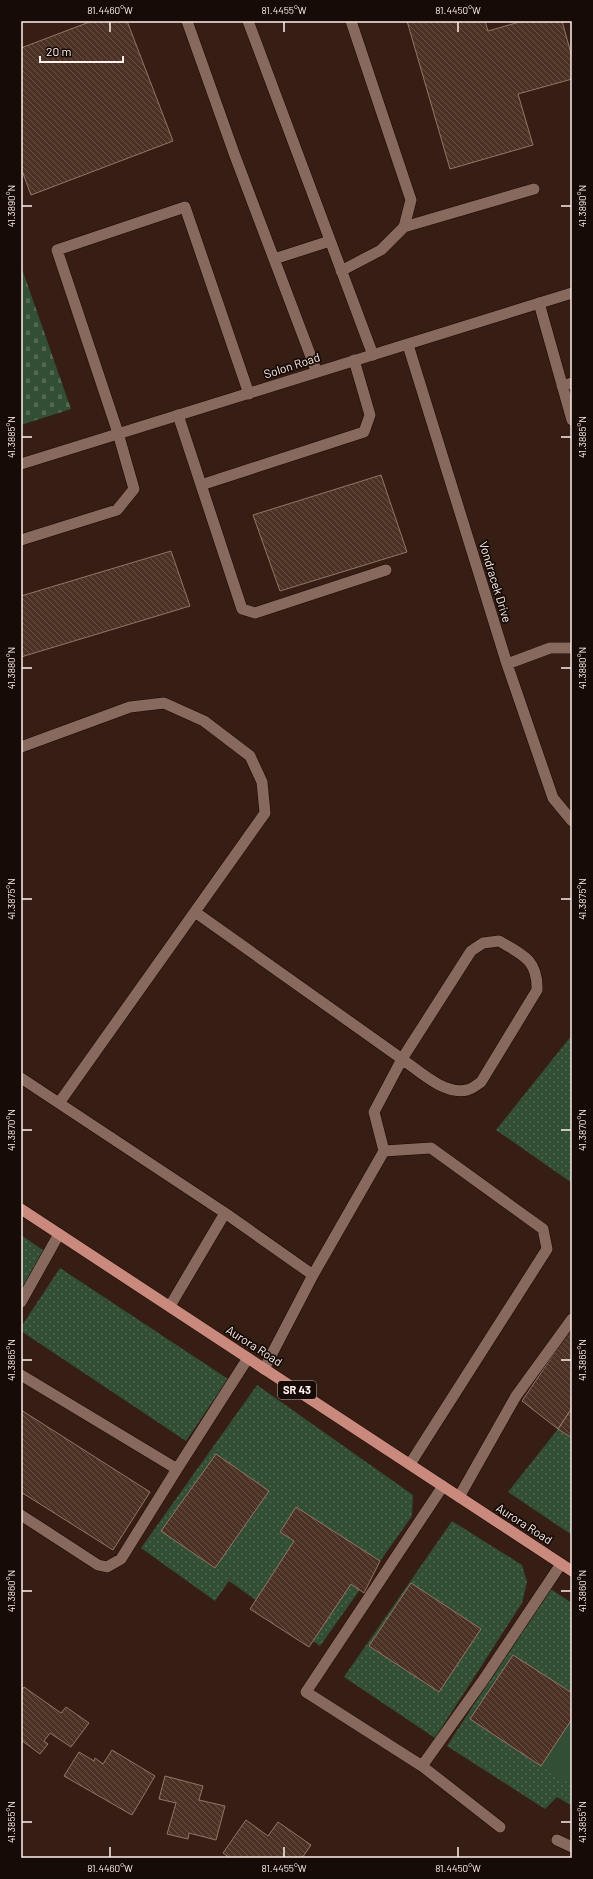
<svg xmlns="http://www.w3.org/2000/svg" width="593" height="1879" viewBox="0 0 593 1879" font-family="Barlow,sans-serif">
<style>
.grass{fill:url(#grass-dots)}
.cemetery{fill:url(#cemetery-stones)}
.garden{fill:#324e35}
.building{fill:url(#building-back-hatch);stroke:#937566}
.lines{fill:none;stroke-linecap:round;stroke-linejoin:round}
.service-casing{stroke:#1d0701;stroke-width:12}
.tertiary-casing{stroke:#1d0701;stroke-width:12}
.primary-casing{stroke:#1d0701;stroke-width:12}
.service{stroke:#87695d;stroke-width:11}
.tertiary{stroke:#87695d;stroke-width:11}
.primary{stroke:#c98a7d;stroke-width:11}
.ticks{fill:none;stroke:#fef0ea;stroke-width:1.5}
.labels{text-anchor:middle;stroke-width:3.5;stroke-linejoin:round;paint-order:stroke}
.shield{fill:#160b07;stroke:#b8aba6;stroke-width:1}
.shield-label{font-size:11px;font-weight:bold;fill:#fef0ea}
.street-label{font-size:12px;fill:#fef0ea;stroke:#160b07}
.neatline{fill:none;stroke:#fef0ea;stroke-width:1.5}
.ticks-label{font-size:10px;text-anchor:middle;fill:#fef0ea}
</style>
<defs>
<pattern id="grass-dots" width="8" height="8" patternUnits="userSpaceOnUse"><rect width="8" height="8" fill="#324e35"/><path d="M2 2h.1M6 6h.1" fill="none" stroke="#516852" stroke-width="1.8" stroke-linecap="round"/></pattern>
<pattern id="cemetery-stones" width="16" height="16" patternUnits="userSpaceOnUse"><rect width="16" height="16" fill="#324e35"/><path d="M2 7V4a2 2 0 0 1 4 0v3zM10 15v-3a2 2 0 0 1 4 0v3z" fill="#516852"/></pattern>
<pattern id="building-back-hatch" width="6" height="6" patternUnits="userSpaceOnUse"><rect width="6" height="6" fill="#4c3225"/><path d="M-1 5l2 2M0 0l6 6M5-1l2 2" fill="none" stroke="#675045"/></pattern>
</defs>
<rect width="100%" height="100%" fill="#371e14"/>
<!-- grass -->
<path class="grass" d="M572,1035V1183L496,1130Z
M21,1235L50,1255L21,1297Z
M60,1268L228,1379L186,1441L21,1331V1327Z
M257,1385L413,1495L412,1516L320,1646L229,1581L215,1601L141,1548Z
M558,1429L572,1438V1535L508,1492Z
M452,1521L522,1565L527,1582L522,1603L435,1738L344,1677Z
M549,1588L572,1603V1806L557,1797L545,1809L447,1746Z"/>
<!-- cemetery -->
<path class="cemetery" d="M21,266L71,409L21,425Z"/>
<!-- garden -->
<path class="garden" d="M572,1716V1785L541,1766Z"/>
<!-- building -->
<path class="building" d="M92,21H127L173,141L31,195L21,168V48Z
M407,21H485L488,31L523,21H562L572,57V79L518,94L533,145L450,169Z
M381,475L407,552L280,591L253,515Z
M171,551L190,606L21,657V596Z
M572,1327V1408L558,1429L522,1401Z
M572,1408V1438L558,1429Z
M21,1410L150,1492L113,1550L21,1492Z
M216,1454L269,1491L215,1568L161,1531Z
M296,1507L380,1561L364,1593L351,1584L309,1647L250,1609L294,1541L280,1532Z
M411,1583L481,1629L439,1692L369,1646Z
M513,1655L572,1693V1719L541,1766L470,1719Z
M24,1687L61,1713L66,1707L89,1723L71,1747L50,1733L44,1741L48,1744L40,1754L21,1740V1692Z
M112,1750L155,1776L132,1815L64,1776L79,1752L94,1761L95,1758L103,1764Z
M165,1776L203,1786L199,1800L225,1806L216,1840L189,1833L188,1839L167,1834L176,1803L159,1799Z
M246,1820L268,1836L278,1822L311,1845L302,1858H230L223,1853Z"/>
<g class="lines">
<defs>
<path id="service" d="M187,21L235,156L316,370
M248,21L373,355
M404,227L534,189
M274,259L330,241
M341,271L381,250L404,227L411,200L351,21
M539,303L572,420
M408,345L507,664L553,798L572,821
M562,386L572,383
M178,415L242,609L255,613L386,570
M201,485L364,432L370,415L354,360
M21,540L117,510L134,489L118,433L57,250L185,207L249,394
M507,664L550,648H572
M21,747L130,707L164,703L204,721L250,756L262,782L265,813L59,1103
M195,912L402,1059L374,1112L384,1151
M499,941C522,954 538,960 537,990L481,1082C477,1085 472,1089 467,1090C444,1095 419,1071 402,1059L471,951L483,943Z
M21,1078L225,1213L313,1275
M21,1302L59,1234
M170,1306L225,1213
M264,1369L313,1275L384,1151L431,1148L543,1229L547,1249L410,1464
M21,1375L177,1469L248,1358
M459,1497L516,1396L572,1319
M21,1515L98,1565L107,1567L121,1559L177,1469
M422,1766L306,1692L443,1486
M500,1827L422,1766L484,1679L561,1564
M557,1840L572,1847"/>
<path id="tertiary" d="M21,464L572,293"/>
<path id="primary" d="M21,1209L572,1571"/>
</defs>
<!-- service casing -->
<use href="#service" class="service-casing"/>
<!-- tertiary casing -->
<use href="#tertiary" class="tertiary-casing"/>
<!-- primary casing -->
<use href="#primary" class="primary-casing"/>
<!-- service -->
<use href="#service" class="service"/>
<!-- tertiary -->
<use href="#tertiary" class="tertiary"/>
<!-- primary -->
<use href="#primary" class="primary"/>
</g>
<!-- ticks -->
<path class="ticks" d="M110,22V32M284,22V32M458,22V32M22,206H32M561,206H571M22,437H32M561,437H571M22,668H32M561,668H571M22,899H32M561,899H571M22,1130H32M561,1130H571M22,1360H32M561,1360H571M22,1591H32M561,1591H571M22,1822H32M561,1822H571M110,1847V1857M284,1847V1857M458,1847V1857"/>
<g class="labels">
<!-- shield labels -->
<rect class="shield" x="278" y="1381" width="38" height="18" rx="3"/>
<g class="shield-label">
<text x="297" y="1394">SR 43</text>
</g>
<!-- street labels -->
<g class="street-label">
<text transform="translate(292 366) rotate(-18)" y="4">Solon Road</text>
<text transform="translate(495 582) rotate(73)" y="4">Vondracek Drive</text>
<text transform="translate(254 1346) rotate(33)" y="4">Aurora Road</text>
<text transform="translate(524 1524) rotate(33)" y="4">Aurora Road</text>
</g>
</g>
<!-- border -->
<rect width="593" height="1879" fill="none" stroke="#160b07" stroke-width="44"/>
<!-- scale -->
<path d="M40 56v6h83v-6" fill="none" stroke="#fef0ea" stroke-width="2"/>
<text x="46" y="56" font-size="12" fill="#fef0ea" stroke="#160b07" stroke-width="3" paint-order="stroke">20 m</text>
<rect x="22" y="22" width="549" height="1835" class="neatline"/>
<g class="ticks-label">
<text x="110" y="14">81.4460°W</text>
<text x="284" y="14">81.4455°W</text>
<text x="458" y="14">81.4450°W</text>
<text transform="translate(11 206) rotate(-90)" y="4">41.3890°N</text>
<text transform="translate(582 206) rotate(-90)" y="4">41.3890°N</text>
<text transform="translate(11 437) rotate(-90)" y="4">41.3885°N</text>
<text transform="translate(582 437) rotate(-90)" y="4">41.3885°N</text>
<text transform="translate(11 668) rotate(-90)" y="4">41.3880°N</text>
<text transform="translate(582 668) rotate(-90)" y="4">41.3880°N</text>
<text transform="translate(11 899) rotate(-90)" y="4">41.3875°N</text>
<text transform="translate(582 899) rotate(-90)" y="4">41.3875°N</text>
<text transform="translate(11 1130) rotate(-90)" y="4">41.3870°N</text>
<text transform="translate(582 1130) rotate(-90)" y="4">41.3870°N</text>
<text transform="translate(11 1360) rotate(-90)" y="4">41.3865°N</text>
<text transform="translate(582 1360) rotate(-90)" y="4">41.3865°N</text>
<text transform="translate(11 1591) rotate(-90)" y="4">41.3860°N</text>
<text transform="translate(582 1591) rotate(-90)" y="4">41.3860°N</text>
<text transform="translate(11 1822) rotate(-90)" y="4">41.3855°N</text>
<text transform="translate(582 1822) rotate(-90)" y="4">41.3855°N</text>
<text x="110" y="1872">81.4460°W</text>
<text x="284" y="1872">81.4455°W</text>
<text x="458" y="1872">81.4450°W</text>
</g>
</svg>
